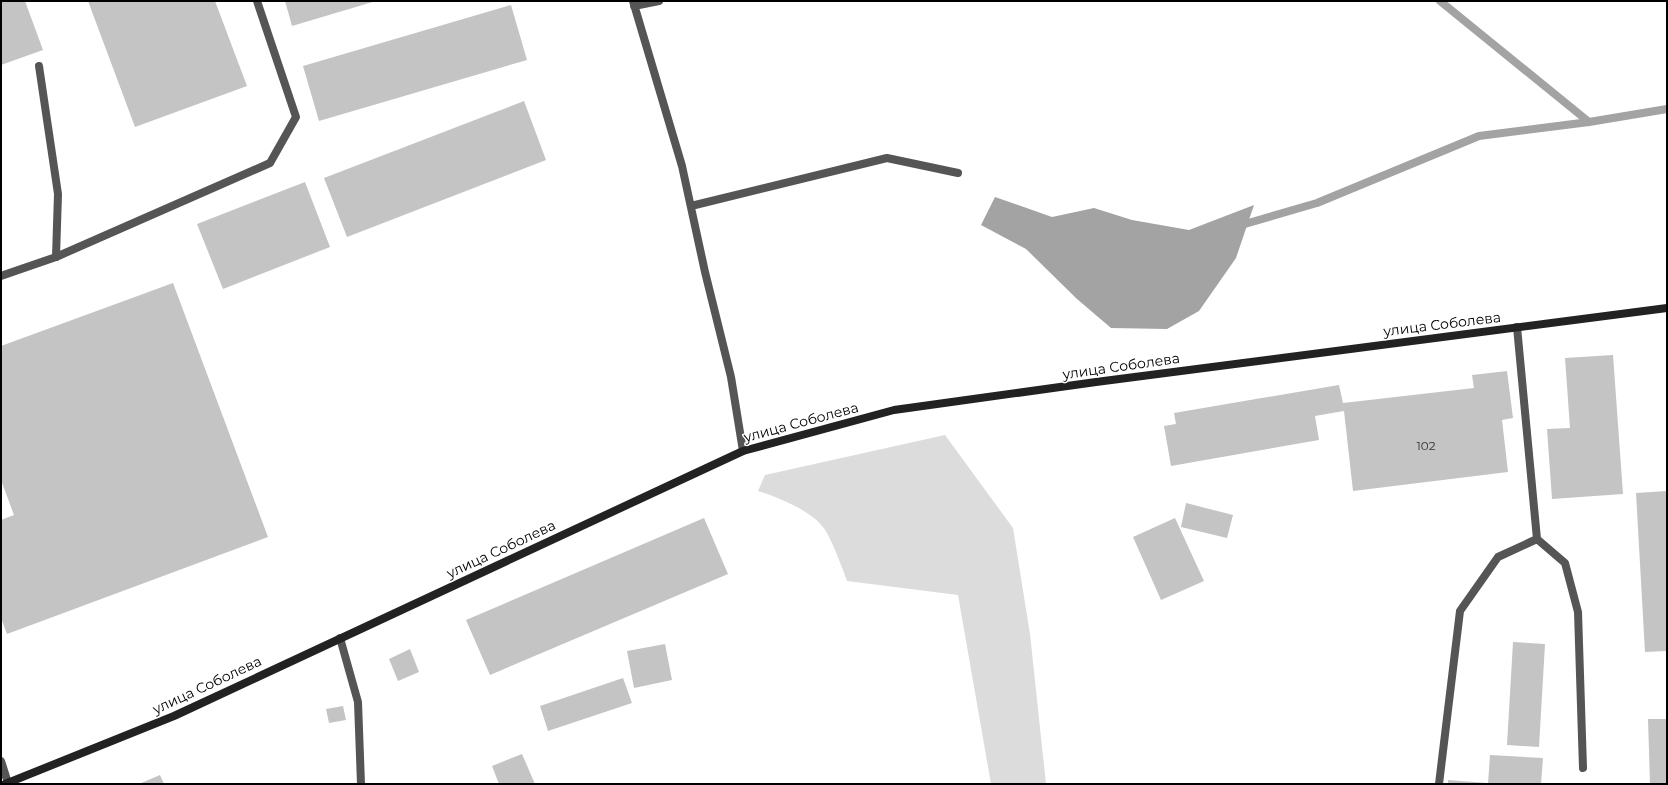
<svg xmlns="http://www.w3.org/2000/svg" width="1668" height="785" viewBox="0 0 1668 785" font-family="Montserrat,sans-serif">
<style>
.green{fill:#dcdcdc}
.water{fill:#a3a3a3}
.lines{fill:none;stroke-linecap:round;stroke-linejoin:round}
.stream{stroke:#a3a3a3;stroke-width:8}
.building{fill:#c4c4c4}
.lane{stroke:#555;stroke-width:8}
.street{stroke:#555;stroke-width:8}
.secondary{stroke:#222;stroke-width:8}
.labels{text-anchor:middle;stroke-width:3;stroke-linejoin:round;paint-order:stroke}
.number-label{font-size:12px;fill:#313131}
.street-label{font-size:14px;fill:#000;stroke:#fff}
</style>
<rect width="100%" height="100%" fill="#fff"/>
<!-- green -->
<path class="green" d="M945,435L1013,528L1030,634L1046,784H991L958,595L847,581C841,565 835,548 827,533C816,512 779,498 758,491L765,475Z"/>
<!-- water -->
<path class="water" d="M995,197L1052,217L1094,208L1132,220L1189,230L1254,205L1236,258L1199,311L1167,329L1111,328L1077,299L1026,249L981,225Z"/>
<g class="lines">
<!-- stream -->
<path class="stream" d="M1440,1L1589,122
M1238,226L1317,203L1479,136L1589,122L1667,109"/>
</g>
<!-- building -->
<path class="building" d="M1,1H25L43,50L1,65Z
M88,1H215L247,86L135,127Z
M285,1H376L292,26Z
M511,5L527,60L319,121L303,66Z
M524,101L546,160L347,237L324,178Z
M305,182L330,247L223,289L197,224Z
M173,283L268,537L7,634L1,618V520L14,515L1,480V346Z
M1613,355L1623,494L1552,499L1547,429L1570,428L1565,358Z
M1507,371L1513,418L1502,420L1508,472L1353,491L1344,411L1315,416L1319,440L1171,466L1164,426L1176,424L1174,413L1339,385L1343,403L1474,388L1472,375Z
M1667,491V651L1645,652L1636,493Z
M1186,503L1233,515L1227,538L1181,527Z
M704,518L728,574L490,675L466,620Z
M1175,518L1204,581L1161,600L1133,537Z
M1513,642L1545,644L1539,747L1507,745Z
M665,644L672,680L634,688L627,651Z
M410,649L419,672L398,681L389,659Z
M623,678L632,703L548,731L540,706Z
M343,706L346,720L329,723L326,709Z
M1648,719H1667V784H1650Z
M522,754L535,784H499L492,766Z
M1490,755L1543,758L1541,784H1488Z
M160,775L164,784H139Z
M1448,780L1487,783V784H1448Z"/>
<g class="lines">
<!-- lane -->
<path class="lane" d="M39,66L58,194L56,257
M1,276L56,257L270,163L296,117L257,1
M1537,539L1565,563L1578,612L1583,768
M340,638L358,702L361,784
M1,761L8,783
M1439,784L1460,611L1498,557L1537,539L1517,327"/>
<!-- street -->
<path class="street" d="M633,1L682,166L705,272L731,377L743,451
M634,6L659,1
M691,206L887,158L958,173"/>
<!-- secondary -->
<path class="secondary" d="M5,784L174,716L743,451L894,410L1096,382L1667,308"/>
</g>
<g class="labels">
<!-- number labels -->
<g class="number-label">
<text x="1426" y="450">102</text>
</g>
<!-- street labels -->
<g class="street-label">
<text transform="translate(1442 324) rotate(-7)" y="5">улица Соболева</text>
<text transform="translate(1121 366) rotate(-8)" y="5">улица Соболева</text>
<text transform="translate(801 422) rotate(-15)" y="5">улица Соболева</text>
<text transform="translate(501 549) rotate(-25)" y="5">улица Соболева</text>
<text transform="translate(207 685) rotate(-25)" y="5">улица Соболева</text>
</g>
</g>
<!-- border -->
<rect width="1668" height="785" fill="none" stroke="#000000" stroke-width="4"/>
</svg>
